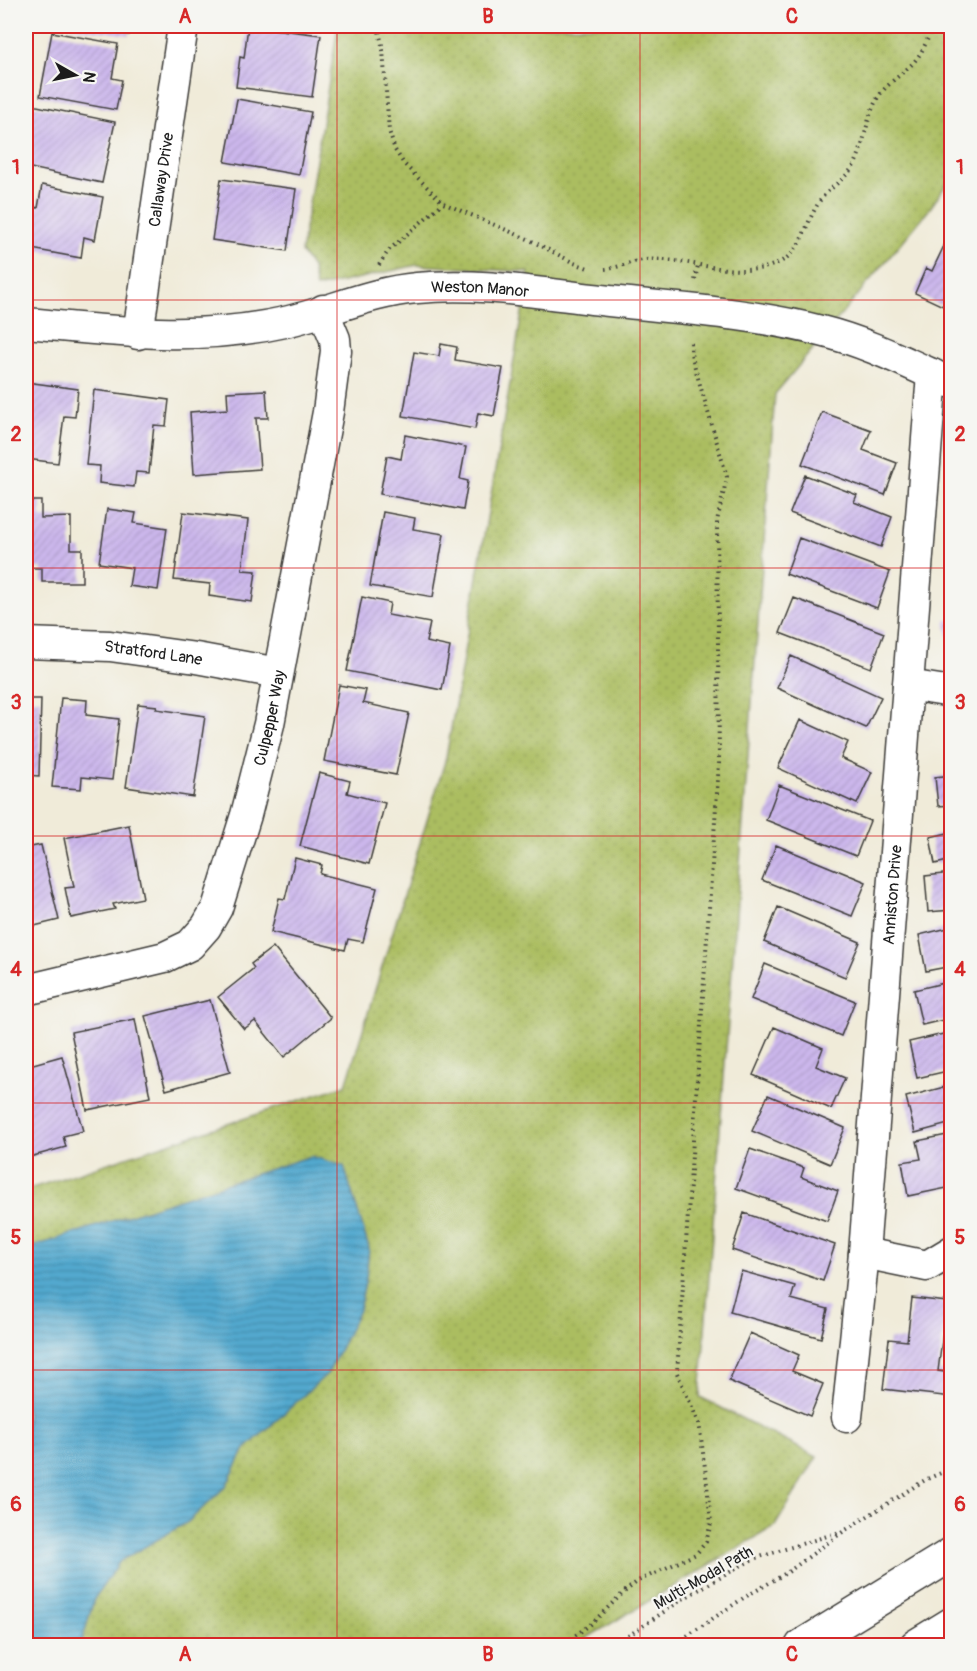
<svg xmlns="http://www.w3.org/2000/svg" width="977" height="1671" viewBox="0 0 977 1671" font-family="Pangolin,sans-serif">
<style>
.grass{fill:url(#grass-dots);stroke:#646c3e;stroke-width:1.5}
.water{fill:url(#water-rules);stroke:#376276;stroke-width:1.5}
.building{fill:url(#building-hatch)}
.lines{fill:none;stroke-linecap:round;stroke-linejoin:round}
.minor-casing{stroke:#3c3b38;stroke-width:33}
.secondary-casing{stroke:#3c3b38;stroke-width:36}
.path{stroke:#3c3b38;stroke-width:4;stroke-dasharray:1.5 4.5;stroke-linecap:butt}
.minor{stroke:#fff;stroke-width:30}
.secondary{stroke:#fff;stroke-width:33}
.grid{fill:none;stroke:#d62828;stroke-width:1.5;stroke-opacity:0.55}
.labels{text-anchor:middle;stroke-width:4.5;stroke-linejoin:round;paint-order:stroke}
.street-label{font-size:16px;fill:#1c1c1c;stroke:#f6f6f2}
.neatline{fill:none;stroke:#d62828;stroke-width:2}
.grid-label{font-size:20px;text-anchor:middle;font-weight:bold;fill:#d62828}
</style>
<defs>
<pattern id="grass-dots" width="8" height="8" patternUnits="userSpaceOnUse" patternTransform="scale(1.5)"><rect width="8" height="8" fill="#abbd60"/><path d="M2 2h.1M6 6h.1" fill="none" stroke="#93a253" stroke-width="1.8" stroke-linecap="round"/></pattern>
<pattern id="water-rules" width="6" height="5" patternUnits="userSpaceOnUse" patternTransform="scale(1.5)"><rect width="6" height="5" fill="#52a9cf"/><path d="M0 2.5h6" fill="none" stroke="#4389a7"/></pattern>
<pattern id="building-hatch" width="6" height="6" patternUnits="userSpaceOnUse" patternTransform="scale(1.5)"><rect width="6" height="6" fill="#ccb7ec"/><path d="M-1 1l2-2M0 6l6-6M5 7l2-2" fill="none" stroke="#af9dca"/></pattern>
</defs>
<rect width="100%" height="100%" fill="#f6f6f2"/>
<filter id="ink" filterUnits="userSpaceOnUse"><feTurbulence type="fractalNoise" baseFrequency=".0167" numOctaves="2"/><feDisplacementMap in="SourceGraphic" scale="12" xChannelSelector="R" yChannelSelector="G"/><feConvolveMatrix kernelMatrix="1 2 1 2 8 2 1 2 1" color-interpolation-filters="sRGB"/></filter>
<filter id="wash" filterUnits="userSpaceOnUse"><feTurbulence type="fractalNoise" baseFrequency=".008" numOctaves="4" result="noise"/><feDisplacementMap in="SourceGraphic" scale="24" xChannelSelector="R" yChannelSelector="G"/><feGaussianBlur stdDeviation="1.35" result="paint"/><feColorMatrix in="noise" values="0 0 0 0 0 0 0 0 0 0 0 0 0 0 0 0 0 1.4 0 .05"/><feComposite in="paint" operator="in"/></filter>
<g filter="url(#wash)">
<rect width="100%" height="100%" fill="#f0ebd9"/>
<!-- grass -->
<path class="grass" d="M338,26H951V178L928,211L775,394L700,1397L817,1457L775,1526L575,1645H26V1190L346,1085L446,758L529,272L417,265L316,288L312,268L301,252Z"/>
<!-- water -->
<path class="water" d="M311,1156L344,1166L369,1248L366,1279L359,1310L328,1373L245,1449L226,1486L188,1522L120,1561L94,1599L81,1645H26V1249Z"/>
<g id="blocks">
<!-- building -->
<path class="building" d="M67,26H130L129,35Z
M248,26L321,35L312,97L236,87L240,57L244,58Z
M52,32L118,44L112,78L122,80L116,110L40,96Z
M237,99L311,112L299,175L225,162Z
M32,105L115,122L102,183L26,167V136Z
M221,179L296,189L287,251L212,240Z
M42,185L103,197L95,240L84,237L81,258L26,248L34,207L38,208Z
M952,229V307L949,309L915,293L926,268L932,271Z
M441,344L457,347L455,360L503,368L494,416L478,413L475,429L403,416L414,352L439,356Z
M26,382L78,389L75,417L64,416L58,463L26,459Z
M94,390L169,400L166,426L154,425L149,473L136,472L134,487L99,483L100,466L86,465Z
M266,390L268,418H256L260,469L194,474L190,412L228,409L227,392Z
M822,412L871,430L863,450L897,463L885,495L802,464Z
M405,435L466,447L460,479L468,481L463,510L380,494L387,456L401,459Z
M805,475L857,495L854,502L892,517L881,547L790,513Z
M26,501H41V518L71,517V549H82V582H42V568H26Z
M107,509L136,513L134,523L167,528L158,590L129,586L132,568L99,563Z
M183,512L248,520L242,570L256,571L252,602L209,596L210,584L174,580Z
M383,512L415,518L413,529L444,534L433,597L370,586Z
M799,538L890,572L877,608L786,574Z
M362,597L390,603L388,615L430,623L426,642L450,647L442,690L347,671Z
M794,598L884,633L871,668L780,633Z
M952,619V646H950L945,621Z
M791,656L881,697L866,728L777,688Z
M339,685L366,690L363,703L409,713L396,775L324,761Z
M61,698L87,700L86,715L119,719L112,780L82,777L81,789L52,787Z
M26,699H41L39,776L26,775Z
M138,704L157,706L156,709L205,716L193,797L126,787Z
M800,720L848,742L841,758L872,772L857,804L778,768Z
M319,773L350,781L347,793L385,803L369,864L300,846Z
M952,775V805L938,806L935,777Z
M779,785L870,821L856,856L766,820Z
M129,825L143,898L113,904L115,909L71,918L65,888L74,887L64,838Z
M952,832V860L935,864L930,837Z
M41,845L59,920L26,928V848Z
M776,845L866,882L852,916L762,880Z
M295,858L322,865L320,874L377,888L363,942L348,939L345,950L271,932L279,898L285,899Z
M952,873V910L928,912L925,876Z
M778,907L860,942L845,977L764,942Z
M952,927V966L926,971L919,935Z
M273,947L331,1018L284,1057L255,1021L244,1029L218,997L254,968L251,964Z
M765,964L855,1001L841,1036L751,999Z
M952,981V1018L922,1025L914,990Z
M210,1000L230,1072L166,1090L145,1016Z
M135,1019L150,1097L87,1110L71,1032Z
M774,1027L823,1048L816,1066L845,1078L831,1109L753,1075Z
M952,1032V1070L917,1078L909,1042Z
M62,1056L83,1131L63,1136L66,1147L26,1158V1066Z
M952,1085V1123L915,1133L906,1097Z
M768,1095L845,1128L830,1164L752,1131Z
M952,1134V1187L908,1196L902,1162L921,1159L917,1141Z
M750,1149L804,1168L801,1177L838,1191L827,1221L736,1188Z
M744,1213L835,1245L823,1281L732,1250Z
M741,1271L795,1286L791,1299L828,1309L821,1338L730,1312Z
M912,1298L947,1302L938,1371L952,1373V1397L883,1389L889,1339L907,1341Z
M750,1333L799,1355L792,1371L823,1384L810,1416L729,1381Z"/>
</g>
</g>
<g filter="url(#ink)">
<use href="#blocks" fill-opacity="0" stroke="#3c3b38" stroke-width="1.5"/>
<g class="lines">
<defs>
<g id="minor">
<path id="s1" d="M26,323C115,331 195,342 285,322C329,312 371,292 417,288C475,282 534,292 592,299C668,308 747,312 821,331C866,342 907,363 949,382"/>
<path id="s2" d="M138,334L183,26"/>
<path id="s3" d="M26,643L110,646L196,658L278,673"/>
<path d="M908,685L952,692"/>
<path id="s4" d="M26,990L165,957L190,945L206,927L217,908L246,815L269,724L328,412L336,351L335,339L323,310"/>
<path d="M864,1253L927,1266L952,1251"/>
<path id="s5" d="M847,1417L864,1253L932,374"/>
</g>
<path id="secondary" d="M802,1646L952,1554
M916,1646L952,1624"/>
</defs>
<!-- minor casing -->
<use href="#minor" class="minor-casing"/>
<!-- secondary casing -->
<use href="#secondary" class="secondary-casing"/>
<!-- path -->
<path class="path" d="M378,26L383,50L389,131L395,150L404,164L443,203L530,240L574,263L588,268
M379,265L389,250L443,203
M605,269C619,268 631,261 645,260C687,256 735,281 776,264C805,252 804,221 822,198C832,186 849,176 856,162C865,142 866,120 876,101C884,85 902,75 914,62C923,52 928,38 933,26
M695,280L698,265
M561,1646L591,1624L623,1593L638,1581L696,1554L706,1542L711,1523L706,1475L699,1423L677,1373L719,763L717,521L727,477L691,354V339
M613,1646L686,1597L753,1559L840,1532
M672,1646L745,1597L788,1572L844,1531L925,1480L952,1468"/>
<!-- minor -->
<use href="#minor" class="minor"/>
<!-- secondary -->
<use href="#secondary" class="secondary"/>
</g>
</g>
<!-- grid -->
<path class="grid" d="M337,26V1646M640,26V1646M26,300H952M26,568H952M26,836H952M26,1103H952M26,1370H952"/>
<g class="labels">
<!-- street labels -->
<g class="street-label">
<text dy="6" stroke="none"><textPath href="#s2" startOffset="156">Callaway Drive</textPath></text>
<text dy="6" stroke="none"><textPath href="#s1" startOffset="460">Weston Manor</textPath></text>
<text dy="6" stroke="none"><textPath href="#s3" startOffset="128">Stratford Lane</textPath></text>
<text dy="6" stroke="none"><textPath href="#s4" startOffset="414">Culpepper Way</textPath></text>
<text dy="6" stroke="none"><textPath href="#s5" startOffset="524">Anniston Drive</textPath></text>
<text transform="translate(703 1577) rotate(-30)" y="6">Multi-Modal Path</text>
</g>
</g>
<!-- margin -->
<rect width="977" height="1671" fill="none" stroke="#f6f6f2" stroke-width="66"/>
<!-- north arrow -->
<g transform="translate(75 75) rotate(99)" stroke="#f6f6f2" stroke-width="4.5" paint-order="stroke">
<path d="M0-4.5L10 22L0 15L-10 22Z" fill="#1c1c1c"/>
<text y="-9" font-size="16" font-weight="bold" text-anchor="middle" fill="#1c1c1c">N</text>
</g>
<rect x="33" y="33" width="911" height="1605" class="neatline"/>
<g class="grid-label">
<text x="185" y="23">A</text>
<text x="488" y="23">B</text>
<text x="792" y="23">C</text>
<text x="16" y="174">1</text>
<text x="960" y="174">1</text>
<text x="16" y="441">2</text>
<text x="960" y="441">2</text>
<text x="16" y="709">3</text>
<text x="960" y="709">3</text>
<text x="16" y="976">4</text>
<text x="960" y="976">4</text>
<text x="16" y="1244">5</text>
<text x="960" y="1244">5</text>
<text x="16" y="1511">6</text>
<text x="960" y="1511">6</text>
<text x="185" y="1661">A</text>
<text x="488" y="1661">B</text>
<text x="792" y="1661">C</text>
</g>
</svg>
